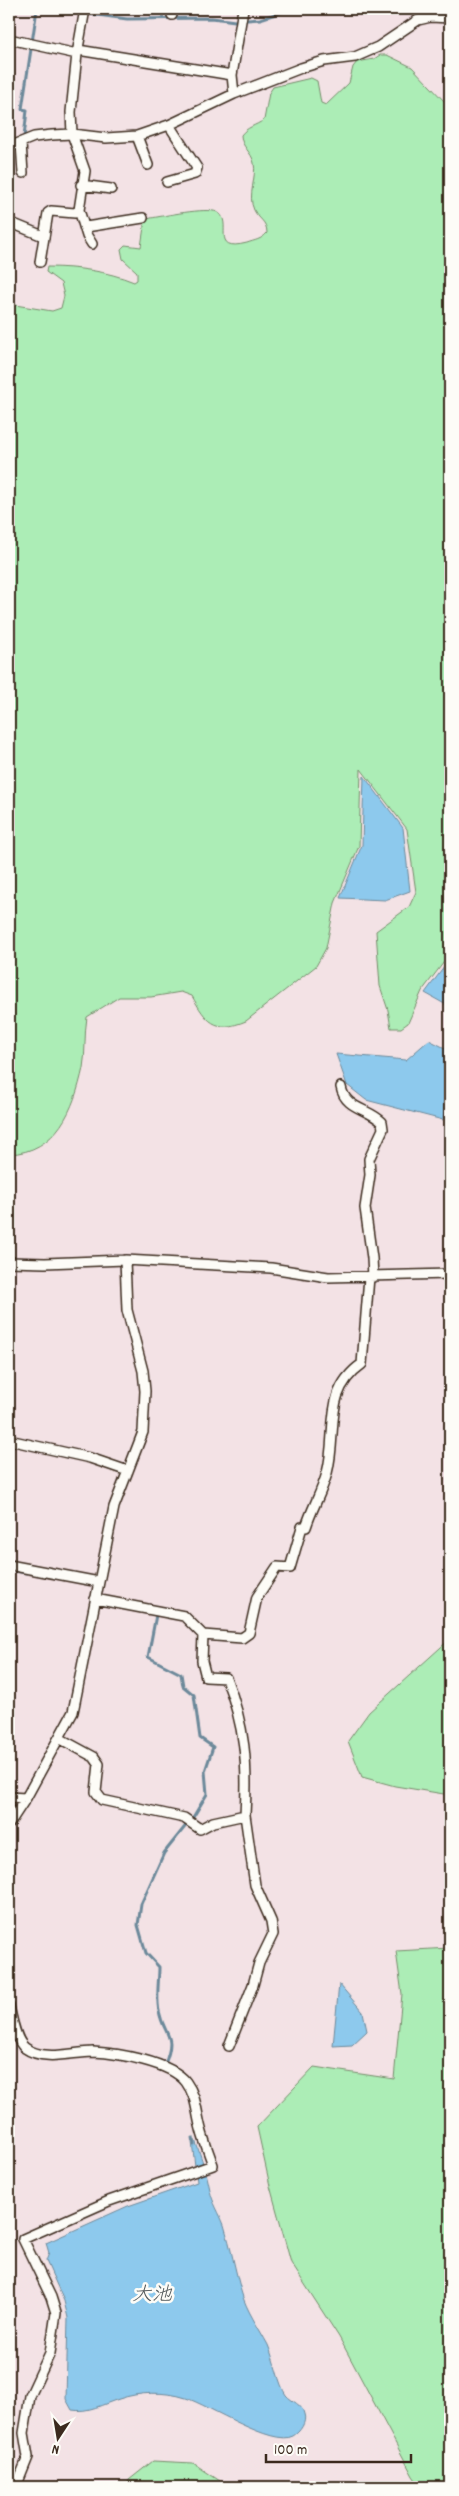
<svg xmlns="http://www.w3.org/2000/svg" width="459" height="2496" viewBox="0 0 459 2496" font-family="Dekko,'Klee One',sans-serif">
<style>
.green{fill:#acedb6;stroke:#748c6a}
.water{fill:#8dc9ed;stroke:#6c899a}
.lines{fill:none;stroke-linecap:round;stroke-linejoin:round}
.stream{stroke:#6c899a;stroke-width:3}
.minor-casing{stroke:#3b2a1e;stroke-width:12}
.minor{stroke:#fdfcf7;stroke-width:9}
.labels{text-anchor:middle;stroke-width:5;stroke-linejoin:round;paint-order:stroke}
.water-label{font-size:20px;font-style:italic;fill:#545a5c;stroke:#fdfcf7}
</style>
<rect width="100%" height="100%" fill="#f3e2e5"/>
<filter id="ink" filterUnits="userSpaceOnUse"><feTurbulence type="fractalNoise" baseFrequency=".02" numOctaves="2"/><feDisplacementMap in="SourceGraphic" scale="10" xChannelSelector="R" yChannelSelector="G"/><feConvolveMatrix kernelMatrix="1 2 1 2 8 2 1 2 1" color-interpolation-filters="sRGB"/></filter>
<g filter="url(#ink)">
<!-- green -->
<path class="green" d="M380,55H387L412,67L446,103L450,113V142L446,153V168L450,181V949L447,958L422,991L408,1023L401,1028H391L388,1010L380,986L376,931L409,907L416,892L407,829L361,769L359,846L335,903L326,948L316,966L246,1021C215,1034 206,1021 192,996L181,992L151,997H119L87,1017C84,1034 86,1052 83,1068C74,1109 57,1152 9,1154V304L52,311L61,308L64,296L61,283L46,272L47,267C76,267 107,271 134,282L137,280V272L123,259L121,249L125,245L141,247L145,220L151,218C164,216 206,207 217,212C235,221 208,253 247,243C255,240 261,240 267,233C267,221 258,219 254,210C247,196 257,177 254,163C252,152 241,147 241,135C247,127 255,126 264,120L269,93L273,87L311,78L317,81L321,103L326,105L349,83L353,67L357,62L374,59Z
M450,1639V1795L395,1786L362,1777L348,1741L369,1712Z
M450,1948V2487H421L413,2476L339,2337L291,2263L270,2186L257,2127L314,2067L394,2079L402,1994L396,1951Z
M153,2461L193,2463L229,2487H125L129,2480Z"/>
<!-- water -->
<path class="water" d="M364,776L403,828L410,891L385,900L340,898L362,845Z
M450,959V1007L425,993Z
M429,1040L449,1050L443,1120L366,1100L347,1085L336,1054L406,1060Z
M339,1984L363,2012L367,2031L352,2045L333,2046Z
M195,2140C202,2160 206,2170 210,2190C212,2202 220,2214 224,2225C231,2247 235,2270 241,2291C246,2310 259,2328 268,2345C274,2359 279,2385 286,2395C292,2402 302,2404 304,2414C307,2422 300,2432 293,2436C273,2447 208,2405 186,2398C165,2391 139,2392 119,2399C103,2404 88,2413 72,2410L66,2399L68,2318L64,2301L46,2261L49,2253L46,2243L128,2206L197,2182L192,2142Z"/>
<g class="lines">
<!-- stream -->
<path class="stream" d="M53,9L127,19L212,18L235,21L260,19L291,9
M24,137L27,110L22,109L37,9
M9,1570L26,1573
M153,1614L156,1615L148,1657L181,1674L183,1686L194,1695L200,1738L213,1747L205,1771L207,1794L192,1819
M165,2064C177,2033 164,2037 159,2011C156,1997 159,1981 159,1967L146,1953L138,1925L141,1904L164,1853L188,1823
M193,2138L194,2145"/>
<defs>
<path id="minor" d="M172,15L173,9
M9,39L77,54
M78,50L232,75
M234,94L232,75L243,9
M137,136L148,165
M21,143L23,173
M9,147L34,137L52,135L72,134L106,138L137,136L169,125L234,94L301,68L324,61L355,57L378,47L418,20L431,17L450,18
M167,182L195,174L197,168L169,125
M81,185L111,189
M79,210L87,236L92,244
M9,222L43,236
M86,227L143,218
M40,262L48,213L51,211L75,213L79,210L85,171L72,134L71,112L77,54L85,9
M341,1087C345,1109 368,1108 382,1122L383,1129L369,1159L370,1175L365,1208L372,1258L373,1277
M9,1262L45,1263L125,1260L271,1268L328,1277L450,1274
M9,1440L90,1458L128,1471
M9,1565L99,1582
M203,1635L242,1638L249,1633L257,1597L277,1567L290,1568L302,1527H306C312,1508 322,1492 327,1473C338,1432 322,1392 362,1364L369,1277
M59,1738L94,1757L99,1764L96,1792L102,1800L184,1818L200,1829L213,1822L245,1815C248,1764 245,1726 226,1678L206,1677L202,1661L203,1635L184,1616L95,1599
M9,1797L26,1798
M9,1824L26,1798L73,1712L114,1507L143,1432L145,1391L143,1371L127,1310L125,1260
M9,2006C12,2018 15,2040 25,2048C45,2062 72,2052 93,2052C117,2053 171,2062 186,2082C197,2097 196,2111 201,2129C204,2141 209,2153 213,2165L109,2201L23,2239L51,2297L56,2313L50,2353L30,2396L24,2433L28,2457L16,2487
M229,2046L253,1985L259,1963L273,1934L271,1921L255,1885L245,1815"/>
</defs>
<!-- minor casing -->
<use href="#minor" class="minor-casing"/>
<!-- minor -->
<use href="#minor" class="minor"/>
</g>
</g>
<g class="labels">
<!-- water labels -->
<g class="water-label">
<text x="152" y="2300">大池</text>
</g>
</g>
<!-- margin -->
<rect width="459" height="2496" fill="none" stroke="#fdfcf7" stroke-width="30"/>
<rect x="15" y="15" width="429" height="2466" fill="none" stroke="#3b2a1e" stroke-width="2" filter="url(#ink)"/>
<!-- north arrow -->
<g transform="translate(58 2438) rotate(192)" stroke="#fdfcf7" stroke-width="4" paint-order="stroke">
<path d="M0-4L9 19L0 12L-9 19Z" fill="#3b2a1e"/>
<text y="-8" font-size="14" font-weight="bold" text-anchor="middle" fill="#3b2a1e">N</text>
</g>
<!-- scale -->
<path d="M266 2454v8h145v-8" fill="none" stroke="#3b2a1e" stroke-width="2.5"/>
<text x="274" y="2454" font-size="15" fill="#3b2a1e" stroke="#fdfcf7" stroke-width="4" paint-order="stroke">100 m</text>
</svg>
